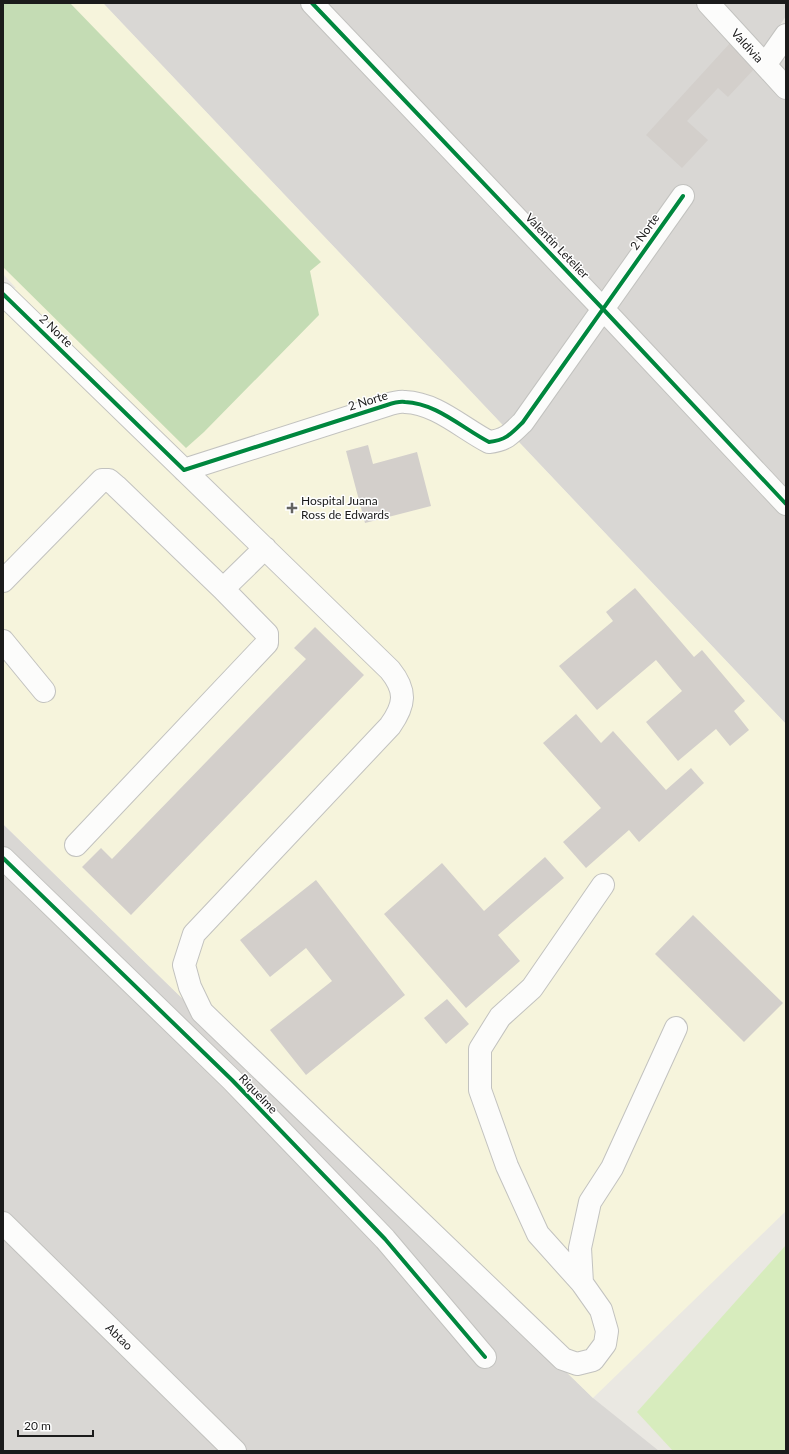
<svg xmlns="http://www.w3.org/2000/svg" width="789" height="1454" viewBox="0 0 789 1454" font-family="Lato,sans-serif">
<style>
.residential{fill:#d9d7d4}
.education{fill:#f6f4dc}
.grass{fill:#d7ecbd}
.forest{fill:#c4dcb4}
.building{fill:#d3cfcb}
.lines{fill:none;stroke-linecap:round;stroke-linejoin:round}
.minor-casing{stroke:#c2c2bf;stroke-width:24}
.minor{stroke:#fcfcfb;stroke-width:22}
.cycleway-casing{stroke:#fff;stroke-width:6}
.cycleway{stroke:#00873e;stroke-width:4}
.poi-dot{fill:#636361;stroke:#fff;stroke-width:1.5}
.labels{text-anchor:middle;stroke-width:3;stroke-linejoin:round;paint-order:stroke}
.street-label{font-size:12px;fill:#1b1b1b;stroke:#fff}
.poi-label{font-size:12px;fill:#1b1b1b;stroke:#fff;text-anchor:start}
</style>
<rect width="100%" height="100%" fill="#eae8e2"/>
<!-- residential -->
<path class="residential" d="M103,3H786V16L770,40L786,62V724Z
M3,824L593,1398L659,1451H3Z"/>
<!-- education -->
<path class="education" d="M3,3H103L786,724V1211L593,1398L3,824V291L16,288L3,274Z"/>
<!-- grass -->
<path class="grass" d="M786,1245V1451H673L637,1412Z"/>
<!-- forest -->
<path class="forest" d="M3,3H70L321,262L310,271L319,315L204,432L186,448L3,267Z"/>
<!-- building -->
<path class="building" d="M731,42L757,66L728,97L718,88L687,121L708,140L682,168L646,135Z
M368,445L373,464L417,452L431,506L365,523L346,451Z
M635,588L694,657L702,650L745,701L734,711L749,730L730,746L716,729L678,761L646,722L682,691L656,660L597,710L559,666L613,621L606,612Z
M315,627L364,675L131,915L82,867L101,848L112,859L306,659L294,648Z
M576,714L601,743L613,731L666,790L691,768L704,783L639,842L629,830L586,868L563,842L601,808L543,743Z
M545,857L564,878L498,935L520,961L466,1008L384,914L442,863L484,911Z
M316,880L405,995L306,1075L270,1030L332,981L306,948L270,977L240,940Z
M693,915L783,1003L744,1042L655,954Z
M447,999L469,1024L446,1044L424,1018Z"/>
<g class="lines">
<defs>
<path id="minor" d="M312,3L603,309L786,504
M708,3L786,88
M765,65L786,35
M3,294L390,670C407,691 405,705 390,726L194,934L184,965L190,987L202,1012L563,1359L577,1364L593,1360L605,1344L607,1331L601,1310L582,1283L538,1234L507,1166L480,1090V1049L500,1017L532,988L603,885
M184,470L387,405C393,403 399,401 405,402C436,403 462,428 489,442C506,440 511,434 523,422L683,196
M3,581L102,480H109L116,486L223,589L267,634V643L76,845
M223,589L265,548
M3,641L44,691
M3,858L232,1080L385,1239L485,1357
M3,1223L235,1451
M582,1283L580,1248L590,1202L612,1168L676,1028"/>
</defs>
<!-- minor casing -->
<use href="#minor" class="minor-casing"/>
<!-- minor -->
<use href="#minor" class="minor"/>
<defs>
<path id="cycleway" d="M312,3L603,309L786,504
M3,294L184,470L387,405C393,403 399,401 405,402C436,403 462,428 489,442C506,440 511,434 523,422L683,196
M3,858L232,1080L385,1239L485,1357"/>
</defs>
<!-- cycleway casing -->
<use href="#cycleway" class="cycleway-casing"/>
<!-- cycleway -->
<use href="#cycleway" class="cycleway"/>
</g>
<!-- markers -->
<path class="poi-dot" d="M290 502h4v4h4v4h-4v4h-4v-4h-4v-4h4z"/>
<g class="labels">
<!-- street labels -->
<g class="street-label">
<text transform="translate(747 46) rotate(48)" y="4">Valdivia</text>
<text transform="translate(645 232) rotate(-55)" y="4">2 Norte</text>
<text transform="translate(557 246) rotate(46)" y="4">Valentín Letelier</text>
<text transform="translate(56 331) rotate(44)" y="4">2 Norte</text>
<text transform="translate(368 401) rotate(-17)" y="4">2 Norte</text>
<text transform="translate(258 1094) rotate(46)" y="4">Riquelme</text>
<text transform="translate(119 1337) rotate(44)" y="4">Abtao</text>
</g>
<!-- poi labels -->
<g class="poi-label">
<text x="301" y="505">Hospital Juana<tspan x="301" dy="14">Ross de Edwards</tspan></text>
</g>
</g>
<!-- border -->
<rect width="789" height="1454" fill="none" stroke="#1b1b1b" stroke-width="8"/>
<!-- scale -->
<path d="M18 1430v6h75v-6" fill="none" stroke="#1b1b1b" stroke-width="2"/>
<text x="24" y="1430" font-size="12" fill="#1b1b1b" stroke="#ffffff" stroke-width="3" paint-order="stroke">20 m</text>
</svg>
